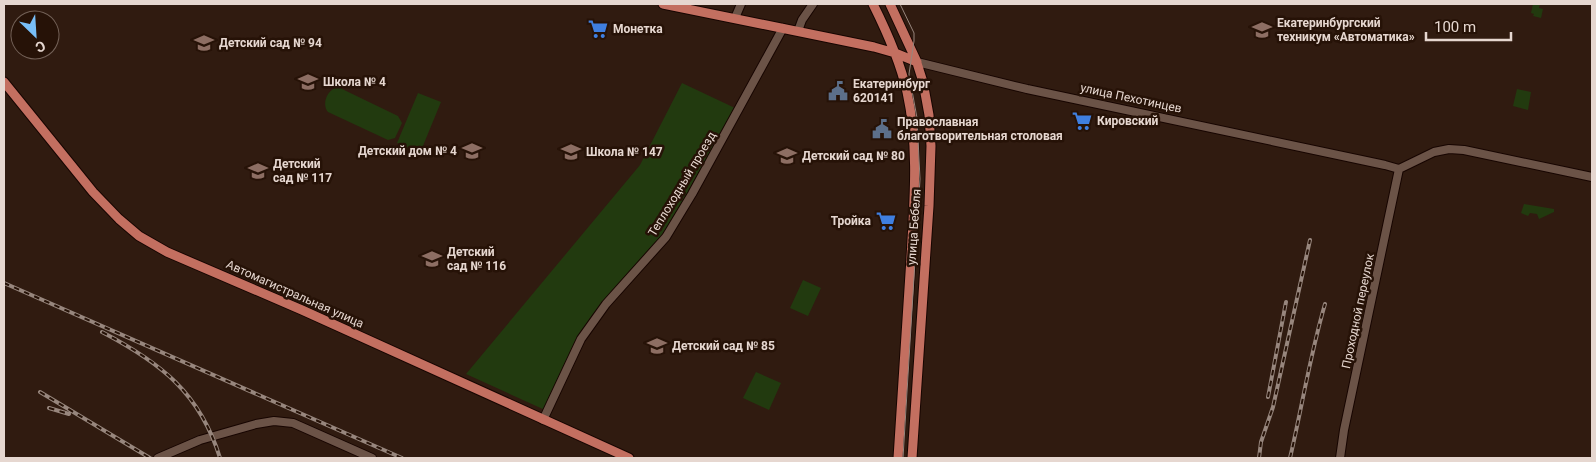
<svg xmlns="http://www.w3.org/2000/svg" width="1596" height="462" viewBox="0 0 1596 462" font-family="Roboto,sans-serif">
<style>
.green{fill:#223a0f}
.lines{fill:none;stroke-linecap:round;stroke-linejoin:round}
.minor-casing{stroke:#170500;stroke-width:10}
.major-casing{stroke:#170500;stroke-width:11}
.minor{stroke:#6b5347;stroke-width:8}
.major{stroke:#c36f60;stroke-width:9}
.tram{stroke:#97867d;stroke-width:1}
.rail-casing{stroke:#97867d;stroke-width:4}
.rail{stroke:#261207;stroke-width:2;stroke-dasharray:5.5;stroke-linecap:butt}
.labels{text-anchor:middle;stroke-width:5;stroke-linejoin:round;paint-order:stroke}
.poi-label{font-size:12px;font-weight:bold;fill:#e6d7d0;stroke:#261207;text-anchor:start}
.street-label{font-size:12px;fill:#e6d7d0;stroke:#261207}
</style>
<rect width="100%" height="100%" fill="#301b10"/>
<!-- green -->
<path class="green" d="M1533,4H1540L1539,8L1543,9L1541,18L1533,16L1534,14L1531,13Z
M682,83L735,108L674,220L650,251L591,317L576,339L545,410L466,374L640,165Z
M335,88H340L398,116L402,123L395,138L388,140L328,112C322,105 326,92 335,88Z
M1517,89L1531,92L1528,110L1513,106Z
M418,93L441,102L420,153L397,143Z
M1524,204L1554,209V212L1539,219L1537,214L1530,213L1528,216L1521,213Z
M803,280L821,288L808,316L790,308Z
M756,372L781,383L769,410L743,398Z"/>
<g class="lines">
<defs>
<path id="minor" d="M735,18L741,4
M798,31L802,20L813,4
M917,62L1027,89L1385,165L1399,169L1434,152L1449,149L1464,150L1592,177
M543,420L581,339L606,304L666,237L692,194L783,28
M158,458L200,440L256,424L274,421L293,423L372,458
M1340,458L1344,430L1399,169"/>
<path id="major" d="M663,4L874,47L895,53L917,62
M873,4C887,32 900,61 907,92C919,146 914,203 911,258C907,325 902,391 898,458
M890,4L916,60L923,82L929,115L931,146L929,206L912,458
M4,82L93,192L119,219L139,236L167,252L302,310L629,458"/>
</defs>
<!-- minor casing -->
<use href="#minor" class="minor-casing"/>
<!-- major casing -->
<use href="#major" class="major-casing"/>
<!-- minor -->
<use href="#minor" class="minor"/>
<!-- major -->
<use href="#major" class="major"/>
<!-- tram -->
<path class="tram" d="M900,4L914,33V41L909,74L917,118L920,179L903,458"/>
<defs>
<path id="rail" d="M4,283L402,458
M102,332C161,363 200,393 220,458
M40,392L150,458
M1268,397L1286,302
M49,408L69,414
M1259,458L1261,442L1273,407L1310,240
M1290,458C1302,407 1310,355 1325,304"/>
</defs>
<!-- rail casing -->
<use href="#rail" class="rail-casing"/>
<!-- rail -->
<use href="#rail" class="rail"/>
</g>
<!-- icons -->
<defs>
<symbol id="supermarket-bare" viewBox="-9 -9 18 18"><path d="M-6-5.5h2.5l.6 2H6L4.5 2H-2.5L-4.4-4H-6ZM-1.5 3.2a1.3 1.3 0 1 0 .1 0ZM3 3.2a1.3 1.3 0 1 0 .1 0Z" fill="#3f7fe0" stroke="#261207" stroke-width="2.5" paint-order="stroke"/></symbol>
<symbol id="university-bare" viewBox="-9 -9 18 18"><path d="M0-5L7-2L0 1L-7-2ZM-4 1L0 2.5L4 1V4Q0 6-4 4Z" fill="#8d6e63" stroke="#261207" stroke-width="2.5" paint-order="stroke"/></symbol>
<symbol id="school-bare" viewBox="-9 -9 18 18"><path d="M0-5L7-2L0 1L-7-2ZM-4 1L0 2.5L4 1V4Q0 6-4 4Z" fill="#8d6e63" stroke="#261207" stroke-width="2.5" paint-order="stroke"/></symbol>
<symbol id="civic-bare" viewBox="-9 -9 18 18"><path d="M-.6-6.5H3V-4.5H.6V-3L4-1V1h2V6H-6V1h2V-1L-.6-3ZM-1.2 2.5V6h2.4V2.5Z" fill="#5c6f8a" stroke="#261207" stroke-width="2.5" paint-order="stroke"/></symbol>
</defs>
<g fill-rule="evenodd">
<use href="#supermarket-bare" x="584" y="15" width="28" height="28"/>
<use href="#university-bare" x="1248" y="16" width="28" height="28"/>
<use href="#school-bare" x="190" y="29" width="28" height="28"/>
<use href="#school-bare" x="294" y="68" width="28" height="28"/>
<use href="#civic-bare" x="824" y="77" width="28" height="28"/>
<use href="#supermarket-bare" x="1068" y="107" width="28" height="28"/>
<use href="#civic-bare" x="868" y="115" width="28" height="28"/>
<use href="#school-bare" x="458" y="137" width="28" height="28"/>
<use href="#school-bare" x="557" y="138" width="28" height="28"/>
<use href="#school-bare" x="773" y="142" width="28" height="28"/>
<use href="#school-bare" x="244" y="157" width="28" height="28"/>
<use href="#supermarket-bare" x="872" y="207" width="28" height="28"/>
<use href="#school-bare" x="418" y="245" width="28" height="28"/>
<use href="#school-bare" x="643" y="332" width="28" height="28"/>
</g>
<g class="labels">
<!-- poi labels -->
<g class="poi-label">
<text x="1277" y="27">Екатеринбургский<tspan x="1277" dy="14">техникум «Автоматика»</tspan></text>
<text x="613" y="33">Монетка</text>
<text x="219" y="47">Детский сад № 94</text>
<text x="323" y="86">Школа № 4</text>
<text x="853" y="88">Екатеринбург<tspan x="853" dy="14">620141</tspan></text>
<text x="1097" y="125">Кировский</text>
<text x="897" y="126">Православная<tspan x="897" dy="14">благотворительная столовая</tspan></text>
<text x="457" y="155" text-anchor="end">Детский дом № 4</text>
<text x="586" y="156">Школа № 147</text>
<text x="802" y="160">Детский сад № 80</text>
<text x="273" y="168">Детский<tspan x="273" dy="14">сад № 117</tspan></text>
<text x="871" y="225" text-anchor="end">Тройка</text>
<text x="447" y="256">Детский<tspan x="447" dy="14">сад № 116</tspan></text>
<text x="672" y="350">Детский сад № 85</text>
</g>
<!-- street labels -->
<g class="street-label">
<text transform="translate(1131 98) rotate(12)" y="4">улица Пехотинцев</text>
<text transform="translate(682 184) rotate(-59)" y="4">Теплоходный проезд</text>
<text transform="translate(914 227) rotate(-86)" y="4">улица Бебеля</text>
<text transform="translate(295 294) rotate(24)" y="4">Автомагистральная улица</text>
<text transform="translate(1358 311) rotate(-78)" y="4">Проходной переулок</text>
</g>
</g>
<!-- border -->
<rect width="1596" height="462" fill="none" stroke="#e6d7d0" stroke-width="10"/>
<!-- north arrow -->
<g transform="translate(35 35) rotate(155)"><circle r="24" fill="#261207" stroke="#736157"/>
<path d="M0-4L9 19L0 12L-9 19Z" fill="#78bff8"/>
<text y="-8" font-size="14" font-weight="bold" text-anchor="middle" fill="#e6d7d0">С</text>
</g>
<!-- scale -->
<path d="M1426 32v8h85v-8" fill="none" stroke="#e6d7d0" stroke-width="2.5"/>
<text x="1434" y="32" font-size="15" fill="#e6d7d0" stroke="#261207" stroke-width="4" paint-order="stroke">100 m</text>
</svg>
